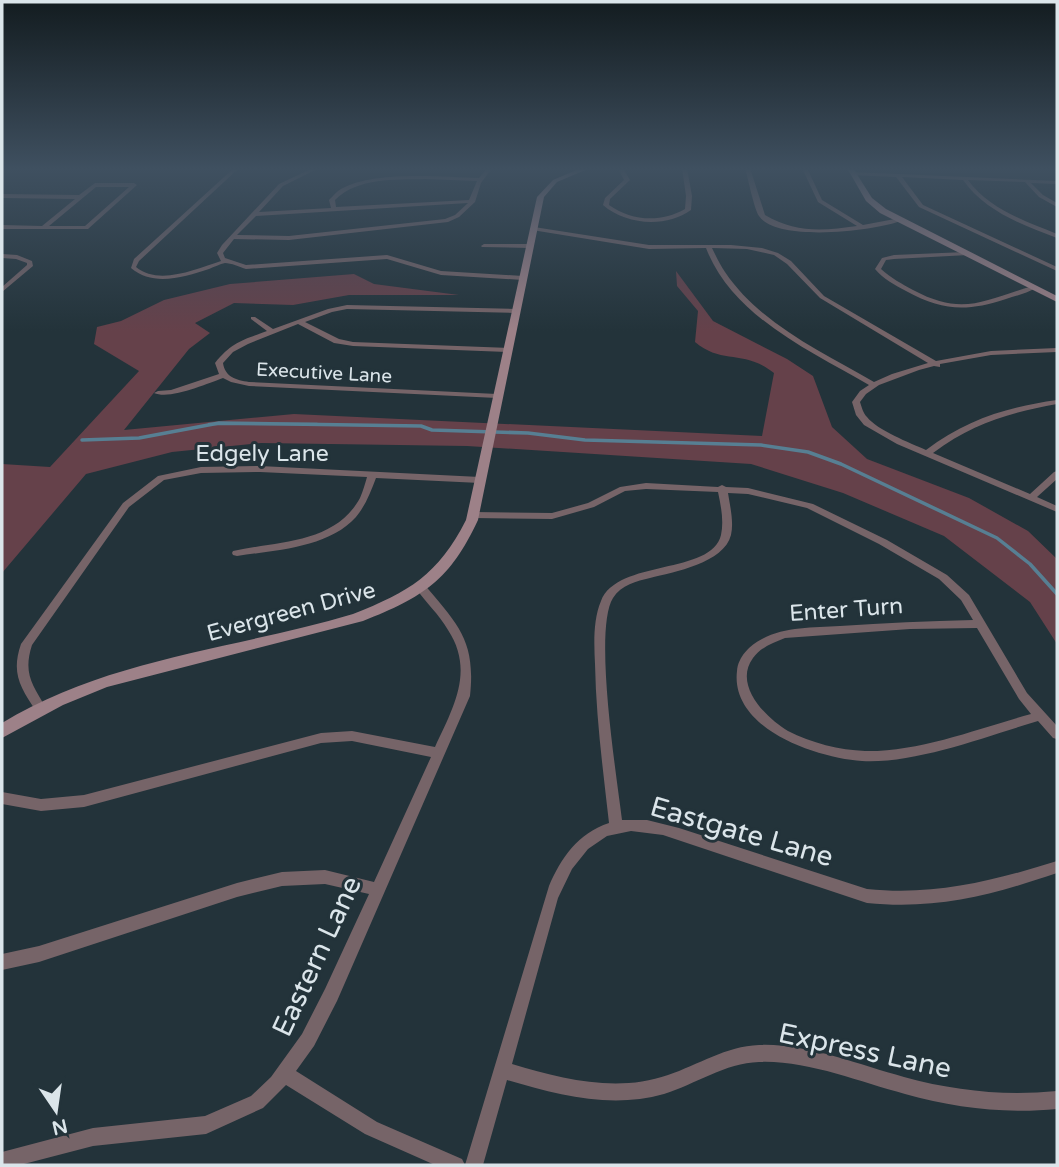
<svg xmlns="http://www.w3.org/2000/svg" width="1059" height="1167" viewBox="0 0 1059 1167" font-family="'Varela Round',sans-serif">
<style>
.green{fill:#65414a}
.lines{fill:none;stroke-linecap:round;stroke-linejoin:round}
.stream-far2{stroke:#577f93;stroke-width:2}
.stream-far1{stroke:#577f93;stroke-width:2.5}
.stream{stroke:#577f93;stroke-width:3.5}
.street{fill:#766468;fill-rule:evenodd}
.secondary{fill:#9d8188;fill-rule:evenodd}
.labels{text-anchor:middle;stroke-width:6;stroke-linejoin:round;paint-order:stroke}
.far-street-label{font-size:19px;fill:#dbe5ea;stroke:#23333a}
.street-label{font-size:23px;fill:#dbe5ea;stroke:#23333a}
.near-street-label{font-size:28px;fill:#dbe5ea;stroke:#23333a}
</style>
<rect width="100%" height="100%" fill="#23333a"/>
<!-- green -->
<path class="green" d="M676,271L713,321L787,359L813,376L832,427L867,459L969,498L1028,531L1057,559V644L1030,602L944,536L843,493L751,464L467,446L261,443L172,452L86,474L2,573V464L50,467L139,371L94,344L97,327L121,321L164,300L230,284L354,274L374,284L459,295H349L293,305L234,303L195,323L210,333L189,349L124,430L294,414L762,436L774,373C744,349 722,365 695,342L698,311L677,286Z"/>
<g class="lines">
<!-- stream-far2 -->
<path class="stream-far2" d="M1052,168H1057"/>
<!-- stream-far1 -->
<path class="stream-far1" d="M209,424H317"/>
<!-- stream -->
<path class="stream" d="M82,440L139,438L219,423L421,426L432,430L528,433L585,440L761,445L808,452L841,464L997,538L1030,564L1057,594"/>
<!-- street -->
<path class="street" d="M234,168H239L139,261L136,267C159,286 196,269 221,261L217,253L222,245L279,184L313,168H319L283,186L259,212L331,208L329,200C333,196 337,191 341,189C374,170 442,177 479,178L487,168H492L481,183L475,202L459,217L448,222L289,240L234,239L223,253L225,258L246,265L387,255L441,271L523,276L526,278L523,280L441,275L387,259L246,269C240,267 231,263 225,263C220,264 214,267 209,269C184,277 153,287 131,268L134,259ZM425,179L477,181L469,200L336,207L335,200C358,177 395,180 425,179ZM468,203L455,215L445,219L289,236L237,235L256,216Z
M618,168H623L630,180L610,199L609,205C631,221 661,223 685,209L686,196L682,168H687L692,196L691,210C666,228 626,225 603,205L605,198L624,180Z
M745,168H750L765,215C795,233 823,231 857,226L818,202L802,168H807L822,200L863,225L900,218L903,220C877,231 777,243 759,216C754,209 748,178 745,168Z
M853,172L1057,181V184L1031,183L1043,195L1057,203V207L1039,197L1025,182L968,180C989,209 1025,221 1057,234V238C1022,225 985,211 963,180L902,177L923,205L1057,267V271L919,207L896,177L851,175Z
M95,183H134L137,185L88,229H2V225L42,226L75,199L2,198V194L79,195ZM96,187H129L85,226H49Z
M534,227L649,245H731L762,248L778,253L791,261L824,296L936,361L991,351L1057,348V352L991,355L940,364V367L934,366L919,370L879,385L866,394L860,402C862,408 863,413 867,417C877,430 910,443 926,450C967,419 1007,407 1057,400V404C1009,413 973,423 933,453L1030,494L1054,472L1057,471V479L1037,497L1057,506V512L897,444L864,425L856,415L852,402L860,391L869,385C810,351 732,316 706,248L649,249L532,230L531,229ZM712,248L747,249L774,255L787,264L820,298L928,363L892,374L874,382C822,352 760,324 725,272C720,265 716,256 712,248Z
M484,244H530L533,246L530,248L482,247L481,246Z
M966,252L968,253V255L894,259L886,260L881,269C891,278 902,284 913,290C964,317 983,300 1033,286L1036,288C1027,293 1016,296 1006,299C966,312 943,311 906,291C895,285 883,279 875,269L882,258L894,255Z
M2,254L17,255L32,261L33,266L2,292V287L27,265V263L16,259L2,258Z
M347,305L516,309L519,311L516,313L347,309L332,312L305,322L339,339L353,342L510,348L511,350L507,352L353,346L334,343L298,324L248,344L233,352L223,363C225,377 236,380 249,382L497,394L501,396L497,398L249,386L231,382L223,378C206,384 170,400 154,393L158,391L171,390L219,374L215,363C232,342 243,340 267,331L251,319V317H255L273,329L328,309Z
M260,466L480,477L485,480L480,483L376,478C371,491 366,505 356,517C328,548 276,550 237,556L233,555L232,553L233,551C278,541 335,544 360,498C363,491 365,484 367,477L260,472L201,473L164,480L129,507L32,645C23,673 32,684 46,708L44,711L40,713L36,711C20,687 11,673 21,644L123,503L158,476L201,467Z
M646,483L718,487L722,485L726,487L748,488L813,504L887,540L947,575L969,595L1027,693L1057,726V739L1053,738L1038,721C987,736 915,764 862,761C817,758 730,729 737,671C738,657 750,645 762,639C786,626 813,628 840,626C884,623 928,621 973,620L961,600L939,579L879,544L807,508L748,494L728,493C730,506 734,522 731,535C724,563 674,572 650,578C637,581 621,585 613,598C593,630 617,778 622,820H647L679,828L867,889C935,896 993,881 1057,861V873C992,895 937,910 867,903L663,835L631,831L607,836L588,849L572,869L558,898L512,1064C562,1079 617,1093 668,1075C698,1065 726,1046 759,1045C806,1043 859,1065 904,1077C955,1091 1004,1096 1057,1091V1109C1005,1114 955,1108 905,1094C859,1082 807,1060 759,1062C725,1063 696,1084 664,1094C611,1109 558,1095 507,1080L483,1165H435L365,1134L286,1085L263,1108L206,1134L93,1146L20,1165H2V1152L93,1128L205,1116L251,1096L271,1077L302,1034L325,989L369,894L325,884L282,886L237,897L39,962L2,970V954L39,946L237,883L282,872L325,870L374,882L431,757L352,741L321,743L84,807L41,811L2,804V792L41,799L84,795L321,733L352,731L435,747C453,708 475,671 448,630C439,614 425,602 415,587L420,583L424,584C458,625 476,640 470,696L337,1001L314,1046L296,1071L377,1122L462,1159L465,1165L549,886C561,858 578,833 609,823C603,770 596,717 595,664C594,644 593,620 601,601C617,559 712,575 721,535C724,521 721,506 718,492L646,489L625,491L594,507L552,519L473,518L468,515L473,512L552,513L588,503L620,487ZM977,628L1019,699L1031,714C979,728 920,752 865,751C840,750 811,743 788,731C766,718 733,685 753,658C761,647 773,643 785,638L910,629Z"/>
<!-- secondary -->
<path class="secondary" d="M581,168H590L557,182L544,197L478,520C450,580 424,597 363,621L107,687L63,705L2,738V723C108,658 236,649 353,614C409,592 438,575 466,520L537,197L553,180Z
M847,168H853L872,198L886,209L1057,296V302L880,213L866,201Z"/>
</g>
<!-- sky -->
<linearGradient id="sky" x2="0" y2="1"><stop stop-color="#131c20"/><stop offset="0.51" stop-color="#3f5060"/><stop offset="1" stop-color="#3f5060" stop-opacity="0"/></linearGradient>
<rect width="1059" height="331" fill="url(#sky)"/>
<g class="labels">
<!-- far-street labels -->
<g class="far-street-label">
<text transform="translate(324 372) rotate(3)" y="7">Executive Lane</text>
</g>
<!-- street labels -->
<g class="street-label">
<text x="262" y="461">Edgely Lane</text>
<text transform="translate(846 609) rotate(-4)" y="8">Enter Turn</text>
<text transform="translate(291 611) rotate(-15)" y="8">Evergreen Drive</text>
</g>
<!-- near-street labels -->
<g class="near-street-label">
<text transform="translate(742 831) rotate(16)" y="10">Eastgate Lane</text>
<text transform="translate(316 956) rotate(-65)" y="10">Eastern Lane</text>
<text transform="translate(865 1050) rotate(12)" y="10">Express Lane</text>
</g>
</g>
<!-- border -->
<rect width="1059" height="1167" fill="none" stroke="#dbe5ea" stroke-width="7"/>
<!-- north arrow -->
<g transform="translate(56 1111) rotate(167)" stroke="#23333a" stroke-width="5" paint-order="stroke">
<path d="M0-5L12 26L0 18L-12 26Z" fill="#dbe5ea"/>
<text y="-10" font-size="19" font-weight="bold" text-anchor="middle" fill="#dbe5ea">N</text>
</g>
</svg>
